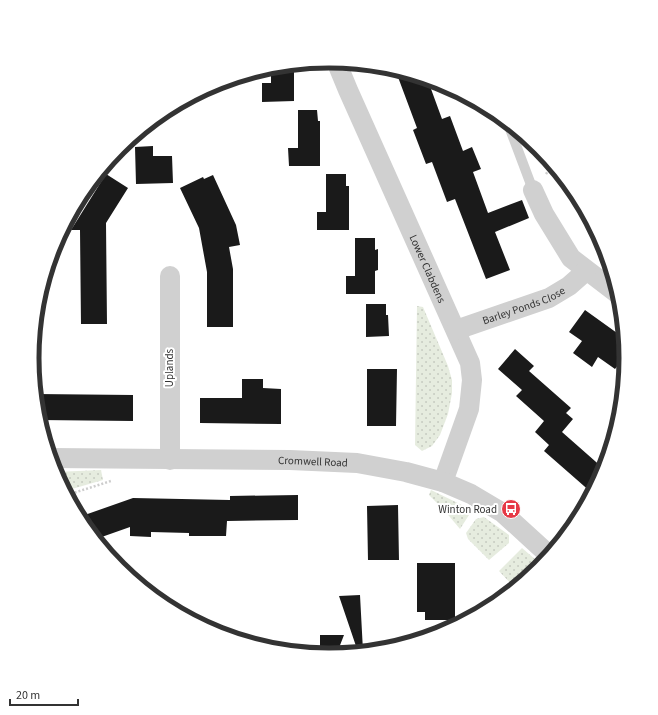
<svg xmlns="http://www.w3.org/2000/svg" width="658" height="715" viewBox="0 0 658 715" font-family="'Source Sans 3',sans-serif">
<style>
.grass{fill:url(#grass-dots)}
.building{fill:#1a1a1a}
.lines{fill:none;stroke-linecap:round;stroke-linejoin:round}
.path{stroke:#cdcdcd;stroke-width:2.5;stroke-dasharray:2 2;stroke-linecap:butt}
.service{stroke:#d0d0d0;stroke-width:10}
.minor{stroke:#d0d0d0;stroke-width:20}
.labels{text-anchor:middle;stroke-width:4;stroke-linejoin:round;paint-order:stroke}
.street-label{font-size:11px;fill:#333;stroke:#fff}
.poi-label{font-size:11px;fill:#333;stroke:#fff;text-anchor:end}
.rim{fill:none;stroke:#333;stroke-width:5}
</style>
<defs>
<pattern id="grass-dots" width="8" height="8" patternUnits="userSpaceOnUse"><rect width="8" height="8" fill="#e6ecdf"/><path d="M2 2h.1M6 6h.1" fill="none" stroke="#c6cbc0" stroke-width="1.8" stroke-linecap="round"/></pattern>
</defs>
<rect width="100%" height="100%" fill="#fff"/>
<!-- grass -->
<path class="grass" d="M417,306L423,307L448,366L452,380V393L448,414L440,435L432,446L422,451L415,445Z
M101,470L103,480L65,491L55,472Z
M431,490L468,508L469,515L460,529L444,510L429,495Z
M484,517L509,535V543L489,560L468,539L466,533L476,519Z
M522,548L536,560L535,567L514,587L499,571Z"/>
<!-- building -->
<path class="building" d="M294,64V101L262,102V83H271V66Z
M395,69L427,78L442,119L450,116L463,151L472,147L481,169L473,172L488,213L522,200L529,218L495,232L510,270L486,279L455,199L447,202L432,162L426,164L413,130L417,128Z
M298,110H317L318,121H320V166H289L288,148H298Z
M153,146V156H172L173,183L136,184L135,147Z
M106,174L128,188L106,223L107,324H81L80,230H71Z
M326,174H346V186H349V230H317V212H326Z
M213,175L236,225L240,245L229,247L233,269V327H207V272L199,228L180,188L203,177L204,179Z
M355,238H375V250L378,249V270L375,271V294H346V276H355Z
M366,304H386V315H388L389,336L366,337Z
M585,310L624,338L626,355L615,369L598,357L592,367L573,353L582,341L569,332Z
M515,349L534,366L529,371L571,408L566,413L573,419L562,432L604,469L592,493L544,451L549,445L535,432L544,421L516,396L522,390L498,369Z
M367,369H397L396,426H367Z
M242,379H263V388L281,389V424L200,423V398H242Z
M36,394L133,395V421L39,420Z
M298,495V520L227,521L226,536H189V533L151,532V537L130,536V527L96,539L79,517L133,498L230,500V496Z
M398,505L399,560H368L367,506Z
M417,563H455V620H425V612H417Z
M360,595L363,651L358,652L339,596Z
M320,635H344L337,653H320Z"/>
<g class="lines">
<!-- path -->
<path class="path" d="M546,174L553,164
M67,495L111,481"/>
<!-- service -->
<path class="service" d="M507,121L533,190"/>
<!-- minor -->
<g class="minor">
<path id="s1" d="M336,61L348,90L470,363L472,380L469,409L443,482"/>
<path d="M533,190L544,214L571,258L618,294"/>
<path id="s2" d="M456,330L549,298L569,286L586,271"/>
<path id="s3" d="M51,458L290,460L357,463L406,472L443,482L471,494L503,513L549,555"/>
<path d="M170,460V276"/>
</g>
</g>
<!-- icons -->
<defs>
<symbol id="bus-disc" viewBox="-11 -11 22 22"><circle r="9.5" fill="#e63946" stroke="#fff"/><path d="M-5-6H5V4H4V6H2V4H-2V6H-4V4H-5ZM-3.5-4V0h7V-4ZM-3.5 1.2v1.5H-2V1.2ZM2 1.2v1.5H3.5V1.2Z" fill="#fff"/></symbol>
</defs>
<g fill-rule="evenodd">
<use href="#bus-disc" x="500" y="498" width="22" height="22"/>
</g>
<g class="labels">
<!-- street labels -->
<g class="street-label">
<text dy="4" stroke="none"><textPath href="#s1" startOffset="227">Lower Clabdens</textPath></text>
<text dy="4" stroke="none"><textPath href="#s2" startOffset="72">Barley Ponds Close</textPath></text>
<text transform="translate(169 368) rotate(-90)" y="4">Uplands</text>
<text dy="4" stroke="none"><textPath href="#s3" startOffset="262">Cromwell Road</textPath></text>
</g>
<!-- poi labels -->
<g class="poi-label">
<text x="497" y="513">Winton Road</text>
</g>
</g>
<!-- crop -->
<path d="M0 0H658V715H0ZM39 358a290 290 0 1 1 580 0a290 290 0 1 1-580 0Z" fill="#fff" fill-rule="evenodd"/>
<path class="rim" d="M39 358a290 290 0 1 1 580 0a290 290 0 1 1-580 0Z"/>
<!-- scale -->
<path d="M10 699v6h68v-6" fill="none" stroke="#333333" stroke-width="2"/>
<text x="16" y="699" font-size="12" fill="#333333" stroke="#ffffff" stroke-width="3" paint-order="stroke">20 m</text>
</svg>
